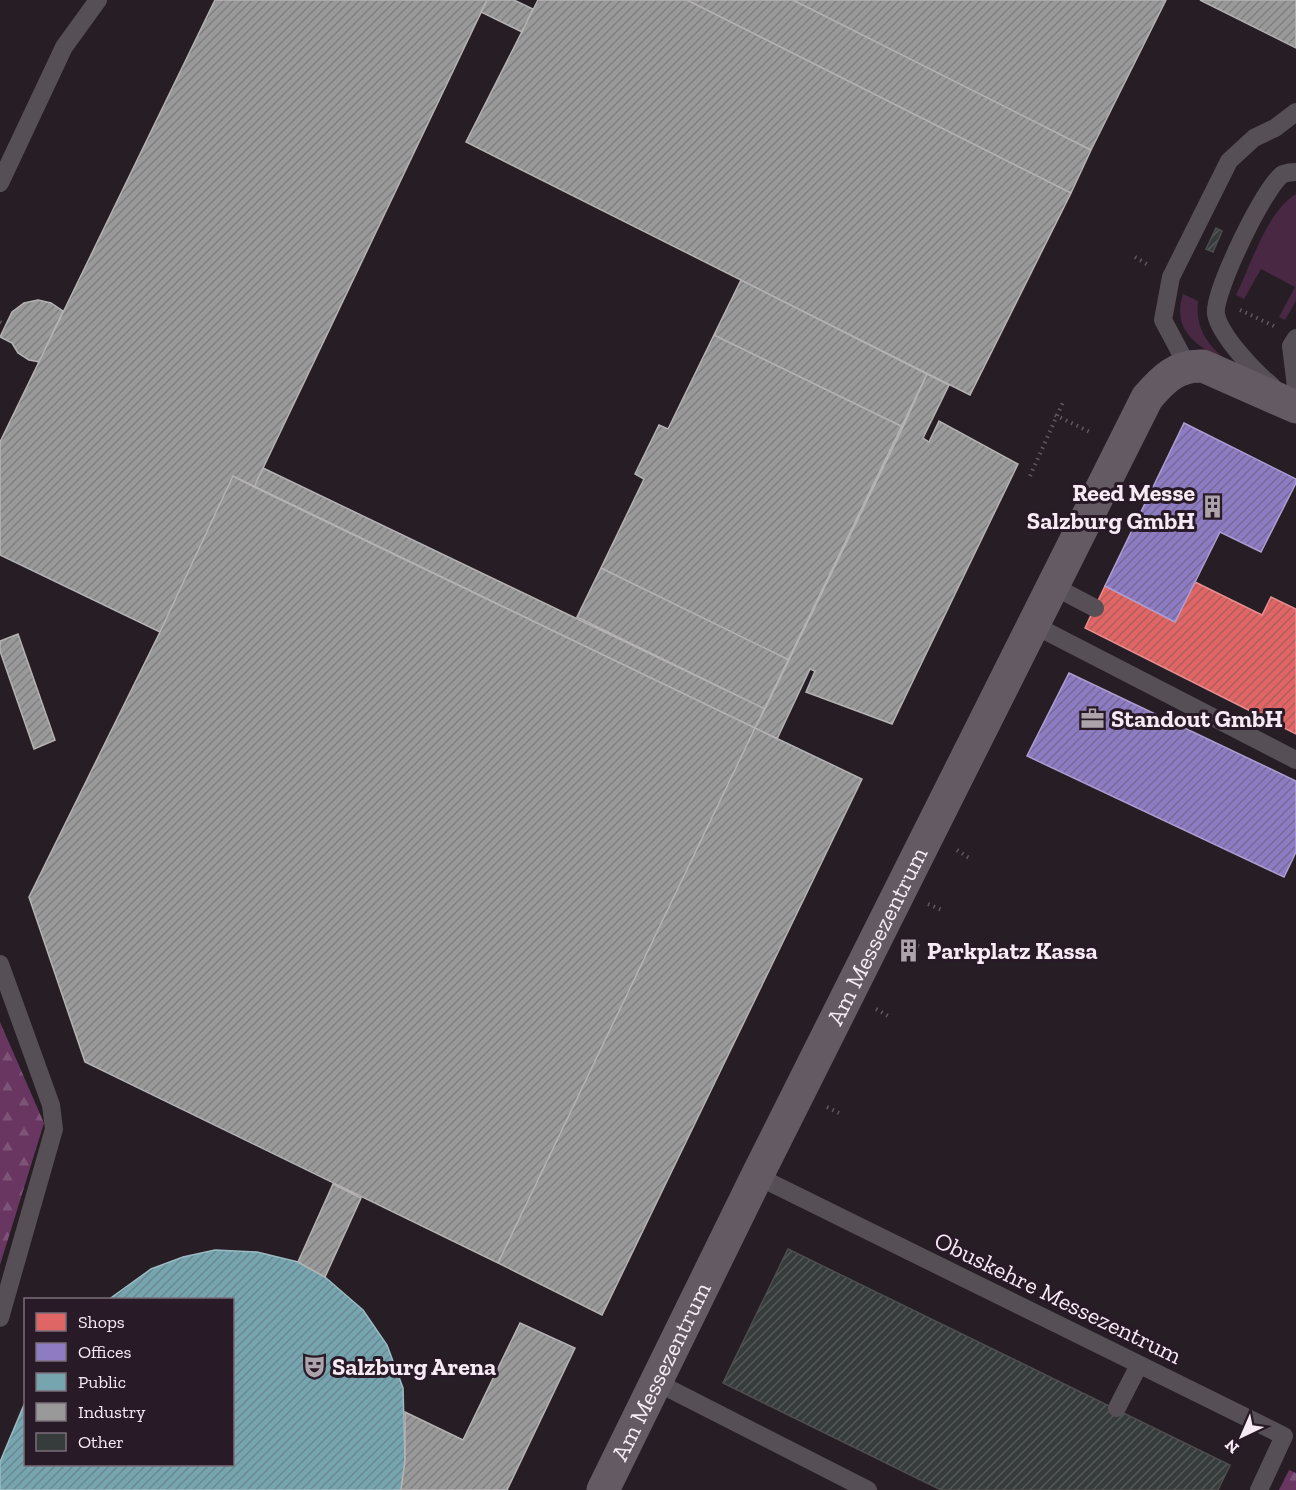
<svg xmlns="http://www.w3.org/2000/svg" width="1296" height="1490" viewBox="0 0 1296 1490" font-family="'Zilla Slab',serif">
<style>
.grass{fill:#492844}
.forest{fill:url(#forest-firs)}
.shops{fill:url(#shops-hatch);stroke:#e78e91;stroke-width:1.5}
.offices{fill:url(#offices-hatch);stroke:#ad9dd2;stroke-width:1.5}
.public{fill:url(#public-hatch);stroke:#9cbac4;stroke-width:1.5}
.industry{fill:url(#industry-hatch);stroke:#b5b2b4;stroke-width:1.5}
.building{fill:url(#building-hatch);stroke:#4d4d4e;stroke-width:1.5}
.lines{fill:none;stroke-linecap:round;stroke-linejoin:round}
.path{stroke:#5f585e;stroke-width:4;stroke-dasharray:1.5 4.5;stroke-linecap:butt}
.lane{stroke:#574f56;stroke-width:18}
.secondary{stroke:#645a63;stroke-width:33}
.labels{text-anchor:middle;stroke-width:6;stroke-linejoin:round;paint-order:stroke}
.poi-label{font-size:24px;font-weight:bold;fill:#f6ebf4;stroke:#291a27;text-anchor:start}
.street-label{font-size:24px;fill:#f6ebf4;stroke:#291a27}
</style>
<defs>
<pattern id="forest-firs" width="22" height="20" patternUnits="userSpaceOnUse" patternTransform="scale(1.5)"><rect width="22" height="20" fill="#683661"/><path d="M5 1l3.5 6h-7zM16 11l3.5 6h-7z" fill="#7e5378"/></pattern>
<pattern id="shops-hatch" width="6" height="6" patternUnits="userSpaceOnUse" patternTransform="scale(1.5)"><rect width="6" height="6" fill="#e06666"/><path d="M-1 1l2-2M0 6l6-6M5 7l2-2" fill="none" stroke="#b35c5d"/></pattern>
<pattern id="offices-hatch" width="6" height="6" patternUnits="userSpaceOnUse" patternTransform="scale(1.5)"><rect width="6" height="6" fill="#8e7cc3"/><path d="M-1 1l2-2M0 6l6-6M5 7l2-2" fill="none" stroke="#766998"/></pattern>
<pattern id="public-hatch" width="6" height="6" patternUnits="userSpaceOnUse" patternTransform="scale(1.5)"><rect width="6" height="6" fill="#76a5af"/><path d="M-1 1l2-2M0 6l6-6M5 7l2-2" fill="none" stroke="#698890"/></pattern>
<pattern id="industry-hatch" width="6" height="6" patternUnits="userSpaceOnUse" patternTransform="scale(1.5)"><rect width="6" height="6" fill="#999"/><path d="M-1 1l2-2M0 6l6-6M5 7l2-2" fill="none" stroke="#818081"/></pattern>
<pattern id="building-hatch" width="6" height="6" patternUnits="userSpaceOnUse" patternTransform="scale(1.5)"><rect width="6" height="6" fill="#363b3b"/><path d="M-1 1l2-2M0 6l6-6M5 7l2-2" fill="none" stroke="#545858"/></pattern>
</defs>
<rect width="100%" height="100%" fill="#261e24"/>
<!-- grass -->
<path class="grass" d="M1296,194V301L1285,320L1279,317L1295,287L1261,269L1244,299L1236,295C1251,265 1267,211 1296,194Z
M1183,294L1198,301C1195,328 1207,344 1227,361C1198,347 1171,331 1183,294Z"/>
<!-- forest -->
<path class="forest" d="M0,1022L44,1123L0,1265Z
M1289,1470L1296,1473V1490H1279Z"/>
<!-- shops -->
<path class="shops" d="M1195,582L1262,615L1271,597L1296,609V734L1085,628L1105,586L1175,622Z"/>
<!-- offices -->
<path class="offices" d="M1184,423L1296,479V483L1261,552L1220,532L1175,622L1105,586Z
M1069,673L1296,781V852L1284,877L1027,756Z"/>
<!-- public -->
<path class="public" d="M215,1250L257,1252L298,1262L325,1277L363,1310L387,1345L403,1388L405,1461L401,1490H0V1462L26,1400V1464H232V1300H108L151,1269L183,1257Z"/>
<!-- industry -->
<path class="industry" d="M215,0H487L254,487L233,476L160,632L0,555V442Z
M487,0H514L533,9L522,32L481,12Z
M538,0H687L1071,193L970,395L466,142Z
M687,0H793L1091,150L1071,193Z
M793,0H1166L1091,150Z
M1200,0H1296V48Z
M741,280L927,374L903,427L714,335Z
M38,300L51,303L63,311L39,362L29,360L18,353L12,343L0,337L12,312L24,303Z
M714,335L903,427L789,660L601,568L644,479L635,474L659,425L668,429Z
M927,374L949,385L923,438L929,442L939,421L1018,464L892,724L806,692L815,671L810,669L777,739L755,728Z
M263,468L765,709L755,728L254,487Z
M233,476L755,728L498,1263L85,1062L29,897L160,632Z
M601,568L789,660L765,709L577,617Z
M18,634L55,740L34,749L0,651V641Z
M755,728L862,779L602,1315L498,1263Z
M333,1184L361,1198L325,1277L298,1262Z
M520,1323L575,1348L507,1490H401L405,1461V1412L463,1440Z"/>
<!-- building -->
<path class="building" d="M1216,228L1222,231L1213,252L1206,249Z
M909,939L919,945L910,962L900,957Z
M788,1249L1230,1465L1218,1490H941L723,1383Z"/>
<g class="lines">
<!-- path -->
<path class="path" d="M1135,257L1150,266
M1240,310L1274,326
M0,322L5,325
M1055,415L1092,433
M1030,476L1064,400
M957,850L969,858
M928,904L944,911
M876,1009L890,1017
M827,1107L839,1113"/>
<!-- lane -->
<path class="lane" d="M0,183L64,47L98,0
M1296,338L1291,346L1296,387
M1187,365L1163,320L1171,277L1229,161L1254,138L1275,128L1296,112
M1272,386C1255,372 1220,336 1216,314C1213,293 1265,185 1283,174C1286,173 1292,172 1296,172
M1053,586L1095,608
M1034,625L1296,760
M0,964L51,1105L54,1129L0,1318
M757,1176L1284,1436L1259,1490
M656,1382L868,1490
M1117,1408L1139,1365"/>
<!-- secondary -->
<path class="secondary" id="s1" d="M603,1490L757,1176L1147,398C1163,379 1177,365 1203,366L1296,407"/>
</g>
<!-- icons -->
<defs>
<symbol id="building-bare" viewBox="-9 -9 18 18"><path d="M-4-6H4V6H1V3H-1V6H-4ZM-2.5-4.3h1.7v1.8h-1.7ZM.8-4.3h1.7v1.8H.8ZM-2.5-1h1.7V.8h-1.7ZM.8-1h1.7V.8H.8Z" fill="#ada3ab" stroke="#291a27" stroke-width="2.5" paint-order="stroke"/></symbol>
<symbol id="office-bare" viewBox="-9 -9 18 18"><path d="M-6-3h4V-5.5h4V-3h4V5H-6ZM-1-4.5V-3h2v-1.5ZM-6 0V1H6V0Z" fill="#ada3ab" stroke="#291a27" stroke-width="2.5" paint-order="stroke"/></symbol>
<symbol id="theatre-bare" viewBox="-9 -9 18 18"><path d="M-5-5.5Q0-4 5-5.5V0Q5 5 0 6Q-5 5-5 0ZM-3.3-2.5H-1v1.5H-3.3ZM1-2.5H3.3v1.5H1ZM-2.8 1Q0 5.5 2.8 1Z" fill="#ada3ab" stroke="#291a27" stroke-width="2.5" paint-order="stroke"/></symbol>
</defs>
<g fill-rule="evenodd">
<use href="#building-bare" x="1196" y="490" width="33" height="33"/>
<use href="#office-bare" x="1076" y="702" width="33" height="33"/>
<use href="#building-bare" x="892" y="934" width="33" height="33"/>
<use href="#theatre-bare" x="298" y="1350" width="33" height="33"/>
</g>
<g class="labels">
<!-- poi labels -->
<g class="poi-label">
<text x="1195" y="501" text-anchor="end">Reed Messe<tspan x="1195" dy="28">Salzburg GmbH</tspan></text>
<text x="1111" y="727">Standout GmbH</text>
<text x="927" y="959">Parkplatz Kassa</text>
<text x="332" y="1375">Salzburg Arena</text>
</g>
<!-- street labels -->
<g class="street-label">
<text dy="8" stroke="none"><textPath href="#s1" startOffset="618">Am Messezentrum</textPath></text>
<text transform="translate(1058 1298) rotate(26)" y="8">Obuskehre Messezentrum</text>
<text dy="8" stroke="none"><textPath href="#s1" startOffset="132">Am Messezentrum</textPath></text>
</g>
</g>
<!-- legend -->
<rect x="24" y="1298" width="210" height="168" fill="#291a27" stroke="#7b6e79" stroke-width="1.5"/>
<rect x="36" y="1313" width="30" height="18" fill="#e06666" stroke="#7b6e79" stroke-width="1.5"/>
<text x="78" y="1328" font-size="18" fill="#f6ebf4">Shops</text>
<rect x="36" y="1343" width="30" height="18" fill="#8e7cc3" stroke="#7b6e79" stroke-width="1.5"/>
<text x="78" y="1358" font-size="18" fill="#f6ebf4">Offices</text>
<rect x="36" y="1373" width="30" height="18" fill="#76a5af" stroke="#7b6e79" stroke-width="1.5"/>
<text x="78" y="1388" font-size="18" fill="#f6ebf4">Public</text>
<rect x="36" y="1403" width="30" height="18" fill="#999999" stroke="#7b6e79" stroke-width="1.5"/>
<text x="78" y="1418" font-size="18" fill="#f6ebf4">Industry</text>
<rect x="36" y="1433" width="30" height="18" fill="#363b3b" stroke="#7b6e79" stroke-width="1.5"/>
<text x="78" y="1448" font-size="18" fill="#f6ebf4">Other</text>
<!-- north arrow -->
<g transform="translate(1242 1436) rotate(224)" stroke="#291a27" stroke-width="4.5" paint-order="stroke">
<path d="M0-4.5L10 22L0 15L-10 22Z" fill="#f6ebf4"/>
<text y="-9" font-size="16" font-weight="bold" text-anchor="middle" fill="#f6ebf4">N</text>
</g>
</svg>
